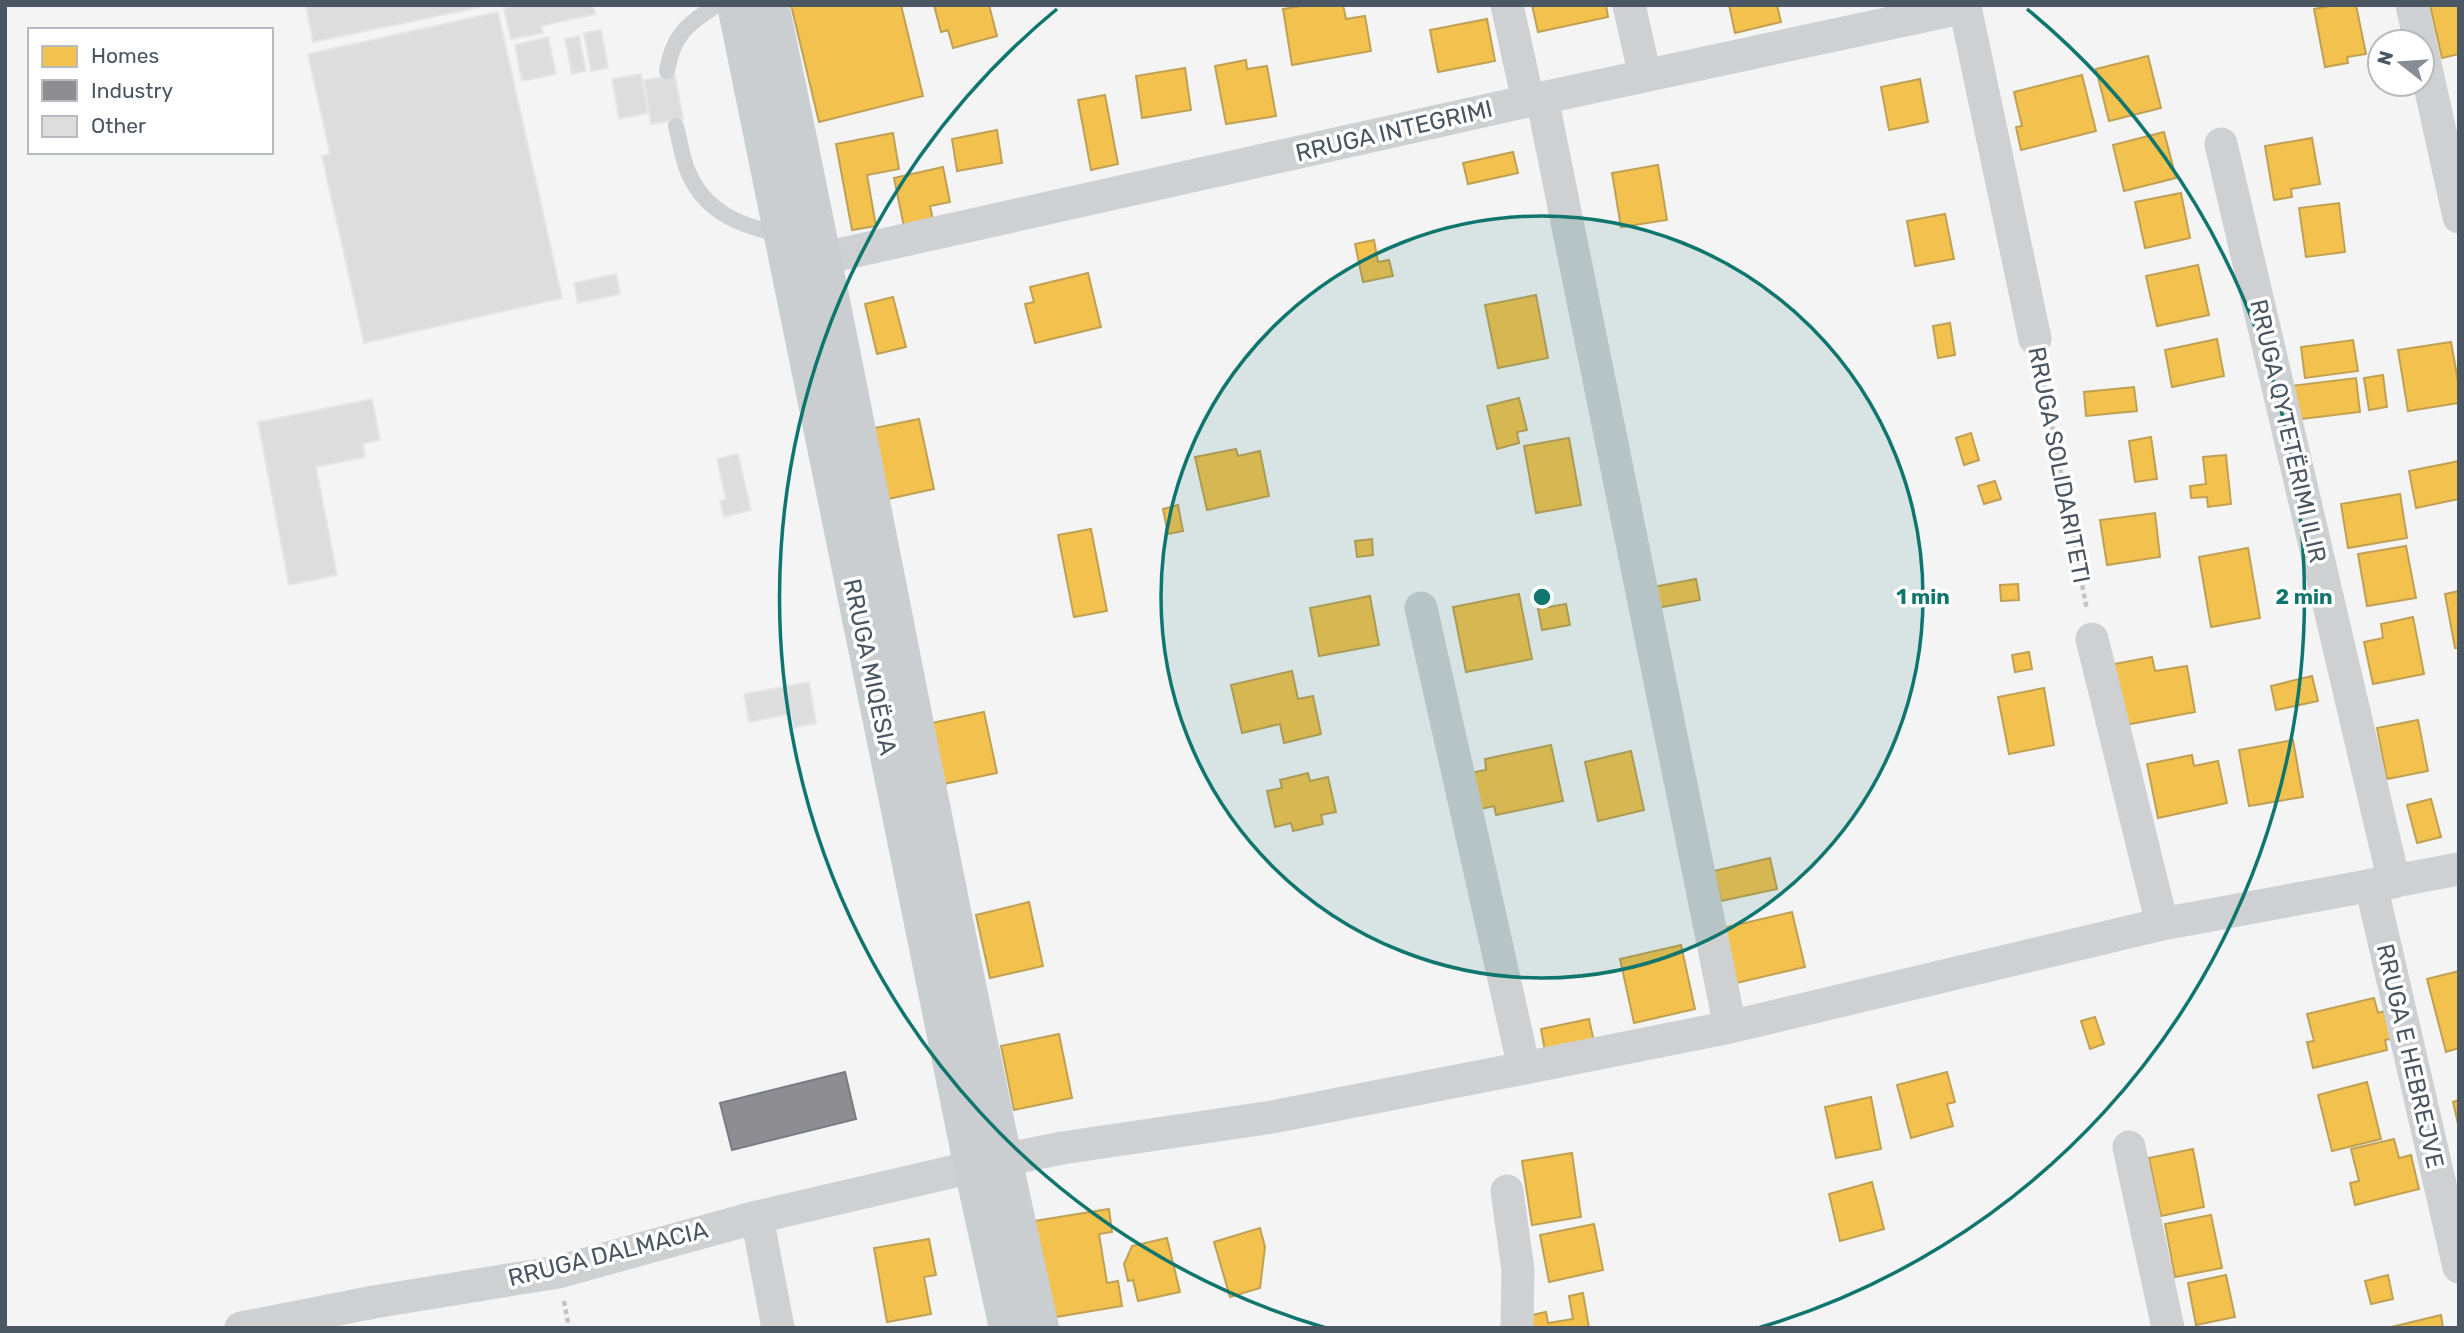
<svg xmlns="http://www.w3.org/2000/svg" width="2464" height="1333" viewBox="0 0 2464 1333" font-family="Rubik,sans-serif">
<style>
.homes{fill:#f2c14e;stroke:#c0a154;stroke-width:2}
.industry{fill:#8d8d92;stroke:#797c83;stroke-width:2}
.building{fill:#ddddde;stroke:#e5e6e7;stroke-width:2}
.lines{fill:none;stroke-linecap:round;stroke-linejoin:round}
.path{stroke:#bcc7c4;stroke-width:4.5;stroke-dasharray:5 3.5;stroke-linecap:butt}
.lane{stroke:#ced0d2;stroke-width:16}
.street{stroke:#ced0d2;stroke-width:33}
.primary{stroke:#caced1;stroke-width:38}
.ring{fill:none;stroke:#0f766e;stroke-width:3.5}
.labels{text-anchor:middle;stroke-width:7;stroke-linejoin:round;paint-order:stroke}
.street-label{font-size:24px;fill:#4a5661;stroke:#fff}
.centre{fill:#0f766e;stroke:#fff;stroke-width:3.5}
.ring-label{font-size:21px;text-anchor:middle;font-weight:bold;fill:#0f766e;stroke:#fff;stroke-width:7;stroke-linejoin:round;paint-order:stroke}
</style>
<rect width="100%" height="100%" fill="#f4f4f4"/>
<!-- homes -->
<path class="homes" d="M791,5H901L923,96L819,122Z
M934,5H989L997,36L953,48L948,30L941,32Z
M1307,5H1343L1346,19L1365,16L1371,51L1292,65L1283,9Z
M1532,5H1606L1608,17L1538,32Z
M1729,5H1777L1781,22L1735,33Z
M2334,5H2356L2366,54L2347,57L2348,63L2325,67L2314,9Z
M2430,5H2459V54L2442,58Z
M1487,19L1495,61L1438,72L1430,30Z
M2148,56L2161,108L2109,121L2096,69Z
M1246,60L1247,69L1267,66L1276,116L1226,124L1215,66Z
M1185,68L1191,110L1142,118L1136,76Z
M2082,75L2096,131L2021,150L2016,127L2022,126L2014,92Z
M1920,79L1928,122L1889,130L1881,87Z
M1105,95L1118,164L1091,170L1078,100Z
M997,130L1002,163L957,171L952,139Z
M2164,132L2176,178L2124,191L2113,145Z
M893,133L899,169L867,175L876,226L852,230L836,144Z
M2312,138L2320,184L2291,189L2292,197L2274,200L2265,146Z
M1513,152L1518,173L1468,184L1463,163Z
M1658,165L1667,220L1621,227L1612,173Z
M943,167L950,202L930,206L933,220L904,227L894,178Z
M2181,193L2190,238L2145,248L2135,202Z
M2339,203L2345,252L2306,257L2299,208Z
M1945,214L1954,259L1915,266L1907,221Z
M1374,240L1378,262L1389,260L1393,276L1363,282L1355,244Z
M2198,265L2209,315L2157,326L2146,276Z
M1088,273L1101,327L1035,343L1025,304L1034,302L1030,287Z
M1536,295L1548,358L1498,368L1485,305Z
M893,297L906,347L877,354L865,304Z
M1950,323L1955,355L1938,358L1933,326Z
M2217,339L2224,376L2172,387L2165,350Z
M2353,340L2358,371L2305,378L2301,347Z
M2451,342L2459,387V403L2408,411L2398,350Z
M2383,375L2387,407L2369,410L2364,378Z
M2356,378L2360,412L2294,420L2290,386Z
M2134,387L2137,411L2086,416L2084,392Z
M1519,398L1527,430L1517,432L1519,443L1497,449L1487,406Z
M919,419L934,489L879,501L865,430Z
M1971,433L1979,460L1964,465L1956,438Z
M2151,437L2157,479L2135,482L2129,441Z
M1569,438L1581,505L1536,513L1524,446Z
M1236,449L1238,456L1260,451L1269,496L1207,510L1195,457Z
M2226,455L2231,504L2208,507L2207,497L2191,498L2190,486L2206,484L2203,457Z
M2459,461V499L2416,508L2409,471Z
M1995,481L2001,499L1984,504L1978,486Z
M2400,494L2407,538L2348,548L2341,504Z
M1178,505L1183,531L1168,534L1163,509Z
M2155,513L2160,557L2107,565L2100,520Z
M1091,529L1107,611L1074,617L1058,535Z
M1372,539L1373,555L1357,557L1355,541Z
M2406,546L2416,598L2367,606L2358,554Z
M2248,548L2260,618L2211,627L2199,557Z
M1696,579L1700,600L1657,608L1653,587Z
M2018,584L2019,600L2001,601L2000,585Z
M2459,591V648H2455L2445,594Z
M1519,594L1532,659L1466,672L1453,607Z
M1370,596L1379,645L1319,656L1310,608Z
M1566,604L1570,625L1542,630L1538,609Z
M2413,617L2424,674L2373,684L2364,642L2383,638L2381,624Z
M2029,652L2032,669L2015,672L2012,655Z
M2152,657L2155,671L2187,666L2195,712L2125,725L2114,664Z
M1292,671L1298,699L1313,696L1321,734L1284,743L1280,724L1242,733L1231,685Z
M2312,676L2318,701L2276,710L2271,686Z
M2044,688L2054,745L2009,754L1998,697Z
M984,712L997,773L939,785L927,724Z
M2418,720L2428,771L2387,779L2377,728Z
M2293,740L2303,797L2249,806L2239,750Z
M1551,745L1563,801L1496,815L1494,806L1472,811L1464,774L1486,770L1485,759Z
M1631,751L1644,810L1598,821L1585,762Z
M2192,755L2194,766L2218,761L2227,803L2158,818L2147,764Z
M1308,773L1310,781L1328,777L1336,812L1321,815L1323,824L1293,831L1291,823L1275,827L1267,791L1282,788L1280,780Z
M2431,799L2441,837L2417,843L2407,805Z
M1770,858L1777,889L1721,901L1714,871Z
M1029,902L1043,966L990,978L976,915Z
M1792,912L1805,967L1732,984L1719,929Z
M1681,945L1695,1009L1634,1023L1620,959Z
M2459,971V1048L2446,1052L2427,979Z
M2374,998L2378,1013L2384,1011L2391,1039L2385,1040L2387,1050L2313,1068L2307,1042L2314,1041L2307,1014Z
M2095,1017L2104,1044L2090,1049L2081,1021Z
M1589,1019L1595,1047L1546,1057L1541,1029Z
M1059,1034L1072,1098L1014,1110L1001,1046Z
M1947,1072L1955,1102L1947,1104L1953,1126L1911,1138L1897,1085Z
M2367,1082L2381,1139L2332,1151L2318,1095Z
M1871,1097L1881,1149L1836,1158L1825,1107Z
M2459,1100V1128L2453,1102Z
M2394,1139L2399,1158L2411,1155L2419,1189L2355,1205L2350,1183L2359,1181L2351,1149Z
M2193,1149L2204,1207L2161,1216L2149,1158Z
M1572,1153L1581,1217L1532,1225L1522,1161Z
M1872,1182L1884,1229L1840,1241L1829,1194Z
M1109,1209L1112,1232L1099,1234L1107,1283L1118,1281L1122,1306L1050,1318L1034,1221Z
M2211,1215L2222,1268L2175,1277L2165,1224Z
M1594,1224L1603,1270L1549,1282L1540,1235Z
M1260,1228L1265,1247L1260,1288L1230,1297L1214,1242Z
M1167,1238L1180,1292L1138,1301L1133,1280L1128,1281L1124,1264L1132,1246Z
M929,1239L936,1275L924,1277L931,1314L887,1322L874,1248Z
M2226,1275L2235,1317L2196,1325L2188,1283Z
M2388,1275L2393,1299L2371,1304L2365,1281Z
M1583,1293L1589,1328H1529L1527,1316L1546,1312L1548,1323L1573,1319L1569,1296Z
M2441,1315L2443,1328H2387Z"/>
<!-- industry -->
<path class="industry" d="M845,1072L856,1119L732,1150L720,1103Z"/>
<!-- building -->
<path class="building" d="M306,5H490L313,42Z
M516,5H593L595,14L541,26L543,33L511,39L504,8Z
M498,12L562,298L364,343L322,156L330,154L308,54Z
M601,30L608,68L591,71L584,33Z
M579,36L586,71L572,74L565,39Z
M548,37L556,74L522,81L515,45Z
M641,74L648,113L619,119L612,79Z
M675,75L683,119L651,124L644,80Z
M616,274L620,294L578,303L574,283Z
M372,399L380,440L363,444L365,457L316,467L337,575L289,585L258,422Z
M738,454L751,510L724,517L720,501L726,499L717,459Z
M809,682L816,723L794,728L791,714L749,722L744,694Z"/>
<g class="lines">
<!-- path -->
<path class="path" d="M2041,368L2087,610
M564,1301L569,1328"/>
<!-- lane -->
<path class="lane" d="M667,71C673,35 687,24 717,5
M676,126C680,141 682,159 689,174C707,214 742,226 782,235"/>
<!-- street -->
<path class="street" d="M1507,5L1528,101
M1629,5L1645,76
M2412,5L2420,42
M2422,50L2459,217
M1542,98L1730,1027
M2221,144L2394,882
M824,258L1528,101L1965,7L2035,339
M1421,608L1524,1068
M2092,639L2162,924
M2371,885L2459,1267
M2129,1147L2168,1328
M1507,1191L1518,1270L1517,1328
M757,1217L778,1328
M241,1328L374,1302L558,1272L757,1217L1003,1160L1062,1148L1272,1117L1524,1068L1730,1027L2162,924L2459,869"/>
<!-- primary -->
<path class="primary" d="M736,5L973,1168L1008,1328
M770,5C864,445 942,889 1040,1328"/>
</g>
<!-- distance rings -->
<circle cx="1542" cy="597" r="381" fill="#0f766e" fill-opacity=".12"/>
<g class="ring">
<circle cx="1542" cy="597" r="381"/>
<path d="M1326 1328A762 762 0 0 1 1057 9M2027 9A762 762 0 0 1 1758 1328"/>
</g>
<g class="labels">
<!-- street labels -->
<g class="street-label">
<text transform="translate(1394 131) rotate(-13)" y="8">RRUGA INTEGRIMI</text>
<text transform="translate(2288 431) rotate(77)" y="8">RRUGA QYTETËRIMI ILIR</text>
<text transform="translate(2059 465) rotate(79)" y="8">RRUGA SOLIDARITETI</text>
<text transform="translate(870 667) rotate(78)" y="8">RRUGA MIQËSIA</text>
<text transform="translate(2410 1056) rotate(77)" y="8">RRUGA E HEBREJVE</text>
<text transform="translate(608 1254) rotate(-14)" y="8">RRUGA DALMACIA</text>
</g>
</g>
<circle cx="1542" cy="597" r="10" class="centre"/>
<g class="ring-label">
<text x="1923" y="604">1 min</text>
<text x="2304" y="604">2 min</text>
</g>
<!-- border -->
<rect width="2464" height="1333" fill="none" stroke="#4a5661" stroke-width="14"/>
<!-- legend -->
<rect x="28" y="28" width="245" height="126" fill="#ffffff" stroke="#b7bbc0" stroke-width="2"/>
<rect x="42" y="46" width="35" height="21" fill="#f2c14e" stroke="#b7bbc0" stroke-width="2"/>
<text x="91" y="63" font-size="21" fill="#4a5661">Homes</text>
<rect x="42" y="80" width="35" height="21" fill="#8d8d92" stroke="#b7bbc0" stroke-width="2"/>
<text x="91" y="98" font-size="21" fill="#4a5661">Industry</text>
<rect x="42" y="116" width="35" height="21" fill="#ddddde" stroke="#b7bbc0" stroke-width="2"/>
<text x="91" y="133" font-size="21" fill="#4a5661">Other</text>
<!-- north arrow -->
<g transform="translate(2401 63) rotate(287)"><circle r="33" fill="#ffffff" stroke="#b7bbc0" stroke-width="2"/>
<path d="M0-5L12 26L0 18L-12 26Z" fill="#868d94"/>
<text y="-10" font-size="19" font-weight="bold" text-anchor="middle" fill="#4a5661">N</text>
</g>
</svg>
